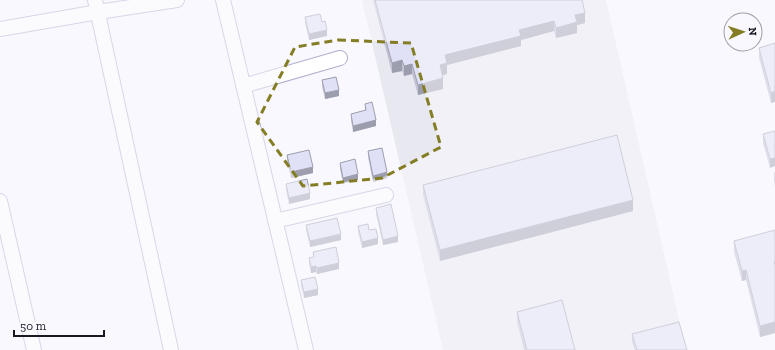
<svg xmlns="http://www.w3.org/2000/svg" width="775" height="350" viewBox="0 0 775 350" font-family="'Zilla Slab',serif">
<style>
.built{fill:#e8e8f0}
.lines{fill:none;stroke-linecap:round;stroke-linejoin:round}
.minor-casing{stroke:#afafcd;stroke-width:16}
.minor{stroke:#fff;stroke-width:14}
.wall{fill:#c1c2d4}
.shaded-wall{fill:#9d9ead}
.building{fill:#e0e1f7;stroke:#9d9ead}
.marked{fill:none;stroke:#847d24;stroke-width:3;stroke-dasharray:8 5;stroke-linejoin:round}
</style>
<rect width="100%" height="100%" fill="#f8f8fe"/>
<!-- built -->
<path class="built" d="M362,0H606L686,350H443Z"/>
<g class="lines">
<defs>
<path id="minor" d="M95,0L171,350
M223,0L306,350
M0,29L98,12L177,0
M243,86L340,58
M0,201L34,350
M275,221L386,195"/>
</defs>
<!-- minor casing -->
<use href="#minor" class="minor-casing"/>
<!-- minor -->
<use href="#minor" class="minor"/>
</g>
<!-- wall -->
<path class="wall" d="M373,0H582L585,23L577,25V33L556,38L554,31L521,40V46L447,65V74L442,75L443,89L418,95L412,74L404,76L402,71L392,73Z
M305,17L322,22L327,36L309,40L305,23Z
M775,43L771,103L759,58V48Z
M322,80L339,96L325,99L322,86Z
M365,104L376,126L353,132L351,120V114L365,111Z
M775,131L770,168L763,143V134Z
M368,151L387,178L373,182L368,157Z
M287,155L313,173L291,178L287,161Z
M340,163L358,180L343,183L340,169Z
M774,172H775V186L774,181Z
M286,184L310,199L289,204L286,190Z
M423,185L633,211L440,261L423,195Z
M376,208L398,242L383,245L376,214Z
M306,225L341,240L310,247L306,230Z
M358,226L369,230L378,244L362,248L358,232Z
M775,230V333L760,337L746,280L742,281L734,252V241Z
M313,252L339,269L317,274L316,272L311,273L309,264V258L313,257Z
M301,280L318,295L304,298L301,286Z
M517,312L575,350H524L517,322Z
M632,334L687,350H635L632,342Z"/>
<!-- shaded-wall -->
<path class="shaded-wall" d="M585,13V23L577,25V33L556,38V28L575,15Z
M554,21V31L521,40V46L447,65V74L440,76V65L445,55L519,30Z
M327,30V36L309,40V34Z
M402,60V71L392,73V63Z
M412,64V74L404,76V66Z
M443,78V89L418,95V85Z
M339,90V96L325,99V93Z
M775,91V102L771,103V93Z
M376,120V126L353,132V126Z
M775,158V166L770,168V159Z
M313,167V173L291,178V172Z
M387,172V178L373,182V176Z
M358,174V180L343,183V178Z
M310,193V199L289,204V198Z
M633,200V211L440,261V250Z
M341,234V240L310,247V241Z
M398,236V242L383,245V240Z
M378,238V244L362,248V242Z
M339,263V269L317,274V268Z
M316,266V272L311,273V267Z
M746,270V280L742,281V271Z
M318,289V295L304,298V292Z
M775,322V333L760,337V326Z"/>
<!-- building -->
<path class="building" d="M375,0H582L585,13L575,15L577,22L556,28L554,21L519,30L521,36L445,55L447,63L440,65L443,78L418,85L412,64L404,66L402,60L392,63Z
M320,14L322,22L325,21L327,30L309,34L305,17Z
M775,43V91L771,93L759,48Z
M336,77L339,90L325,93L322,80Z
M372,102L376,120L353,126L351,114L366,110L365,104Z
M775,131V158L770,159L763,134Z
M617,135L633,200L440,250L423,185Z
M382,148L387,172L373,176L368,151Z
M309,150L313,167L291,172L287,155Z
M355,159L358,174L343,178L340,163Z
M307,179L310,193L289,198L286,184Z
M391,204L398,236L383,240L376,208Z
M337,218L341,234L310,241L306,225Z
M368,224L369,230L376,229L378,238L362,242L358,226Z
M775,230V262H774L775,265V322L760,326L746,270L742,271L734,241Z
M336,247L339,263L317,268L316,266L311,267L309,258L314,257L313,252Z
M315,277L318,289L304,292L301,280Z
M562,300L575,350H527L517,312Z
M679,322L687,350H637L632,334Z"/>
<!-- marked area -->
<path d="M0 0H775V350H0ZM338,40L411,43L441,147L382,178L303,186L257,122L295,47Z" fill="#f8f8fe" fill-opacity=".55" fill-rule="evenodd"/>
<path class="marked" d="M338,40L411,43L441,147L382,178L303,186L257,122L295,47Z"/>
<!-- north arrow -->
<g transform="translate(743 32) rotate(87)"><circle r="19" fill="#f8f8fe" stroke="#9f9fa7"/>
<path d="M0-3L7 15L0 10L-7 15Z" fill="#847d24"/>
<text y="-6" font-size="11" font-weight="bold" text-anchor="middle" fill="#191924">N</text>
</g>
<!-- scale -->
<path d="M14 330v6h90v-6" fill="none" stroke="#191924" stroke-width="2"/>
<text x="20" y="330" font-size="12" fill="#191924" stroke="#f8f8fe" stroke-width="3" paint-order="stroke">50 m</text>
</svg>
